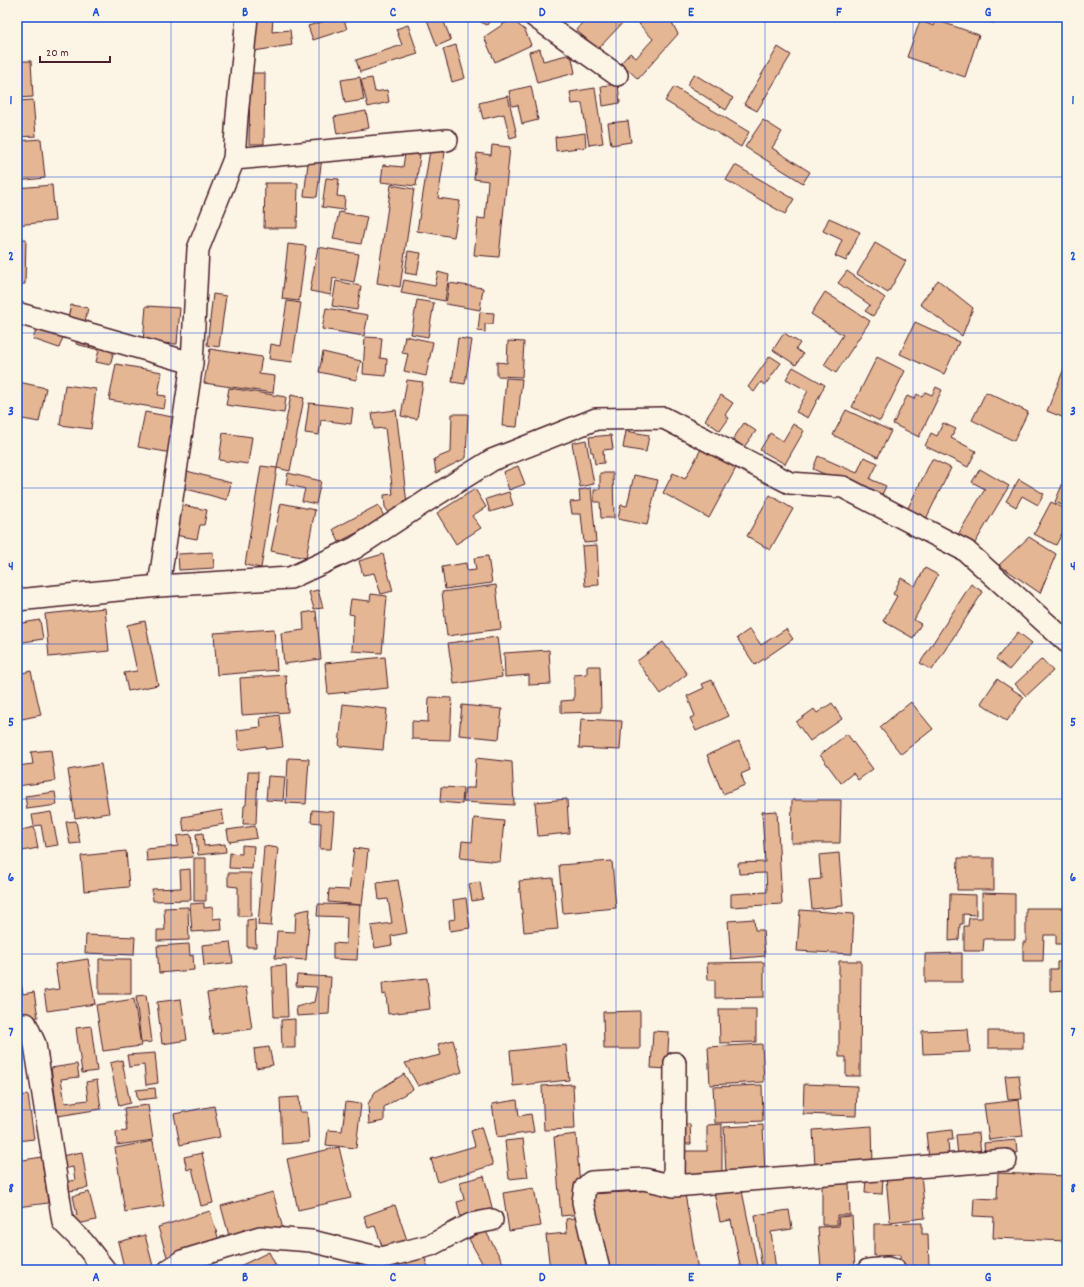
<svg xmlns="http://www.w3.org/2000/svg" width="1084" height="1287" viewBox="0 0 1084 1287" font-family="Dekko,sans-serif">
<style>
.building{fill:#e4b694;stroke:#4a1f2b}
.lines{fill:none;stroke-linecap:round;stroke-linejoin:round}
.street-casing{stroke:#4a1f2b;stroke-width:24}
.street{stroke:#fcf5e5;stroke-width:21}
.grid{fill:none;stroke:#1d4ed8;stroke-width:1;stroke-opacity:0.55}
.neatline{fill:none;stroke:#1d4ed8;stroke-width:1.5}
.grid-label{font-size:13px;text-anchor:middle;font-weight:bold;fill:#1d4ed8}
</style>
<rect width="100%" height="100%" fill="#fcf5e5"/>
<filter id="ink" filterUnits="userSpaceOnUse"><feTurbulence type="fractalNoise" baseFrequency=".025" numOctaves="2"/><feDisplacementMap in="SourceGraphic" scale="8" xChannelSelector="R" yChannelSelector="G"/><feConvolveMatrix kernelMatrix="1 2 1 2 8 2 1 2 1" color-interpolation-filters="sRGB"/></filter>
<g filter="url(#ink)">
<!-- building -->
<path class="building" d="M75,17H108V19L75,20Z
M257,17H273L272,32L290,30L292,45L254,51Z
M327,17H343L347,29L313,40L308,26L328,20Z
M426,17H442L451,40L437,46Z
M471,17H492L487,25Z
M587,17H590L597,24L604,17H628L598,49L576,30Z
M648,17H669L678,34L638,79L621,63L630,53L636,58L653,39L639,24Z
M972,17H995L994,23Z
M511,19L525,30L531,45L495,62L484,37Z
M936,20L979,35L965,77L907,57L920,21L934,26Z
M408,25L418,54L360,72L356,60L402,45L396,29Z
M456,45L465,78L452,82L443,49Z
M778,47L791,55L757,111L744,104Z
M540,49L543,61L567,55L572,58L575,73L537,83L529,52Z
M17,61H31L33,97L17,98Z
M250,73H265L264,144H249Z
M694,74L733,98L726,110L687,85Z
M360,77L364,100L345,103L341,80Z
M372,78L375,92L387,90L389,102L368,107L361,80Z
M618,84L620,103L603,106L601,86Z
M531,86L538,120L522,124L518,105L512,106L509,91Z
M674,87L749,132L741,147L665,101Z
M595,88L603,143L589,145L582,103L572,104L570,92Z
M508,96L517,136L510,138L504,114L483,119L479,103Z
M33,100L36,136L17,137V101Z
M366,111L369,128L337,134L334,117Z
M763,120L782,132L772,148L810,172L803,183L745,147Z
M628,121L631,142L611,145L608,123Z
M585,133L586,147L556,151L555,137Z
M41,139L45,178L17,181V141Z
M492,145L510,147L499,257L474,255L478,218L485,219L488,181L474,179L477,153L491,155Z
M430,150L445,152L438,198L460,201L454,237L417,231Z
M405,153L420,155L416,186L381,182L383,165L403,167Z
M309,155L322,157L317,197L304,196Z
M735,165L794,199L785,214L726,180Z
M326,178L339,179L337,196L345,197L344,210L322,207Z
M265,183H298L297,228H264Z
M52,185L55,221L17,225V188Z
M391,185L414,189L400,287L377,283Z
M339,212L367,217L361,244L333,239Z
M829,218L860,232L846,261L835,256L842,240L823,231Z
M17,239H26L25,284H17Z
M875,243L906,261L888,293L857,274Z
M288,244L306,246L299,301L282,299Z
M318,247L359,254L354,282L333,278L331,295L310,291Z
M408,251L421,253L417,275L405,273Z
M847,271L885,298L873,316L865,311L870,305L838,283Z
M438,272L449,275L445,301L401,293L404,280L435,286Z
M938,280L973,308L962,336L920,304Z
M336,281L361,286L357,310L332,306Z
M449,283L483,288L480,310L446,304Z
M825,292L870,321L836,373L824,365L843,335L811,314Z
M213,294L226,296L219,347L207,345Z
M417,300L434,303L428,337L411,334Z
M287,301L301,303L292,362L269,359L271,344L280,346Z
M71,305L88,308L84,326L67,322Z
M146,306L180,308L177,344L143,342Z
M326,308L368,315L364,336L322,329Z
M480,312L494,313L493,324H485V332L478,331Z
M39,322L65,332L59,348L33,339Z
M915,322L959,342L944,374L900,354Z
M784,333L800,343L796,349L803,354L796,365L773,350Z
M78,334L116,343L110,365L96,362L99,350L76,344Z
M405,336L433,342L426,376L404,371L408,354L402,353Z
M365,337L382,338L380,358L387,359L386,376L363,374Z
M458,338L472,340L465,384L452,382Z
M508,341L524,342L522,377L497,376V362L507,363Z
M210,349L262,357L259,374L275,376L273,393L204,383Z
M323,352L361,361L356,380L319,372Z
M770,356L781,363L765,385L761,382L754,392L748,387Z
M877,357L905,371L880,421L852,407Z
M1067,361V419L1047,411Z
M116,364L162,372L158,395L166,396L164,409L109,400Z
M793,367L825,385L808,418L796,412L808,391L786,379Z
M506,378L522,379L517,427L502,426Z
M407,380L423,382L417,419L401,416Z
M19,382L46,388L39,422L17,418V391Z
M65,385L96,389L91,429L60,425Z
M936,387L942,390L919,437L893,424L907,396L914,399L917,394L922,397L925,392L932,395Z
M229,388L286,397L284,413L226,405Z
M986,392L1028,412L1014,441L972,420Z
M291,395L304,398L290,471L277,468Z
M721,395L733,403L725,415L729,418L720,431L705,420Z
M309,403L353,408L351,424L321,420L319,435L305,433Z
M396,410L407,504L389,513L385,507L384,495L393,494L385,428L374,429L372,413Z
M846,410L891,431L878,457L833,435Z
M145,412L178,418L172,453L138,447Z
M452,414H468L466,458L436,473L434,459L451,452Z
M744,423L756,431L744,447L733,439Z
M943,423L956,429L951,438L976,451L968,467L925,446L931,433L937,436Z
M793,424L804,431L785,464L760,450L770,433L783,441Z
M626,431L649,435L646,452L623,448Z
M223,433L252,437L248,464L219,460Z
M611,435L613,449L603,450L604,463L595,464L593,452H591L589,437Z
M586,440L594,484L580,487L572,443Z
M701,449L736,468L709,518L663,493L673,473L685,479Z
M818,456L857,473L864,457L878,463L870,479L886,486L880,499L813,469Z
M932,459L951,468L925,521L906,512Z
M261,466L277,468L261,568L245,565Z
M518,466L525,484L509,490L503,472Z
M980,469L1009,486L972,548L956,538L985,489L972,482Z
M187,471L231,483L227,500L183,488Z
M288,473L321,481L316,504L302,501L305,489L286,484Z
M600,473H613L614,518H601L600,502H594V490L600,489Z
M1067,473V507L1055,502Z
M634,475L658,480L647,525L618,519L621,505L627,506Z
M1019,479L1044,494L1038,505L1022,496L1016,507L1006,501Z
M591,488L596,542L584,543L581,514H572L570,502L580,501L579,490Z
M475,489L486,507L472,516L481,528L456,544L437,513Z
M509,492L513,505L490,512L486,499Z
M770,495L793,509L770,550L747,536Z
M1051,502L1067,510V524L1056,545L1034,534Z
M281,503L315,510L306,558L271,551Z
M182,505L207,510L204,525H200L197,539L175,535Z
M378,505L385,518L339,542L333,529Z
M1029,537L1056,554L1040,593L999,565Z
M597,545L599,585L585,586L582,546Z
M213,552L214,568L179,570L178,554Z
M383,554L393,591L381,594L374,573L363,575L359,561Z
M488,556L492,583L445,589L442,567L466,563L467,571L476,570L474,558Z
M925,568L938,575L914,620L921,624L913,638L883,621L897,596L893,594L901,578L915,586Z
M971,584L983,592L932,670L920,663Z
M496,585L501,629L447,636L442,592Z
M318,590L323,608L314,609L309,592Z
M371,594L387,596L382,653L352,651L354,615L349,614L351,599L370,601Z
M105,608L109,651L49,657L45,614Z
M316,611L321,659L284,664L281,633L304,630L303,613Z
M40,620L43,639L17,643V624Z
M145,621L158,685L128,691L124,673L137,671L127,625Z
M274,629L277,670L217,675L214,633Z
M750,629L761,645L786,629L793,639L755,665L737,638Z
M1018,632L1032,643L1009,670L996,659Z
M497,637L502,677L454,684L448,643Z
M663,642L687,674L661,694L637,661Z
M549,650L551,684L529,685V675L505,677L504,653Z
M385,657L388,688L328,694L325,663Z
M1042,659L1053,671L1026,696L1015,684Z
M587,666H600L601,712L561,713V701L574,700V675L587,674Z
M31,671L41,715L17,720V674Z
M286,675L288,712L242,715L240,678Z
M997,679L1024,697L1007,721L981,703Z
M712,680L729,716L696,731L690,718L695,716L687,696L704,688L702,684Z
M429,697L452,698L450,740L412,739V721L428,722Z
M911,702L933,729L901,754L880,727Z
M832,703L842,719L810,741L796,722L814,709L817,713Z
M343,704L387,709L383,750L339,746Z
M462,705L502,709L499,739L459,735Z
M279,715L283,747L266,749L265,746L239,750L237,730L261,727L260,718Z
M581,719L622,721L620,750L579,748Z
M847,734L873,769L858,780L853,773L841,783L820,755Z
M739,741L750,770L741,774L745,785L723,794L707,755Z
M51,750L55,781L17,786V766L33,764L31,752Z
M288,758L309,759L306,804L286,803Z
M476,758L512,762L514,805L463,802L465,788H474Z
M101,764L109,813L75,818L68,770Z
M248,772H258L256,824H243L244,806L246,805Z
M268,776L285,777L283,801L266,800Z
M441,787L463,788L462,804L440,802Z
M55,792L57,805L27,809L25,796Z
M567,799L569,833L538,836L535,802Z
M792,800H841L840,843H791Z
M222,810L224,824L184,831L182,817Z
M312,810L334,812L331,849H320L321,823L311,822Z
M777,811L782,904L731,907V894L767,892L766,873L739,874L738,863L765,862L762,812Z
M51,812L58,845L45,847L41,825L34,826L32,815Z
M474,818L504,821L500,862L460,858L462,841L472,842Z
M76,821L80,843L70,844L66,822Z
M255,826L257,838L229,842L227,830Z
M34,827L38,848L17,852V831Z
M203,833L204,846L225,844L226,852L198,855L196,834Z
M191,834L193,857L147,861L146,849L178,846L177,836Z
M242,845L254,846L252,869L229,868L230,853L242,854Z
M264,846L278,848L271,926L258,925Z
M354,848L368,850L362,905L328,902L329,889L349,890Z
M126,851L129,887L84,891L81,856Z
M839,853L843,906L812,909L809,880L821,879L819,855Z
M194,858H206V901H194Z
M958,858H994V890H957Z
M612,861L616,908L563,913L559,865Z
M190,869L191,900L153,901L152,889L181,888L180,870Z
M228,873H251V916H238V887L228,886Z
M553,878L558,929L524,932L519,881Z
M398,880L407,933L391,936L392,945L375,948L371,926L392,923L388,899L379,900L377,883Z
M480,882L483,899L472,901L469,884Z
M982,893L1015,894V939H984L983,951H964V926H968L969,918H982Z
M950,894L976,895V915L963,914V924H960L959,940L949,941Z
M466,898L470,928L450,931L449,920L455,919L453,900Z
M204,903V908L213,907V919L221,918L222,930L192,932L190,904Z
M318,904L360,905L357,960L333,959V943L346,944L347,917L317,916Z
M188,907L189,940L157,941V930H165L164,908Z
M1026,908H1067V944H1056V935H1044L1043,961H1023V942H1026Z
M310,909L306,960L275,958L277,931L295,932L296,912Z
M800,910L854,914L852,954L797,951Z
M255,919L256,947H247V920Z
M754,919L755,930H763L765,956L731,959L728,921Z
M86,935L135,937L134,955L85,953Z
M230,942L233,963L204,966L202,945Z
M189,944L190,956L193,955L194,970L159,973L157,946Z
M962,953V982H925V954Z
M88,959L95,1004L47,1011L44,991L59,989L55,964Z
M99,959H131V994H99Z
M839,961H861L860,1076H846V1057H839Z
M17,962L23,994L34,992L38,1017L17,1021Z
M764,962V997L715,998V980H708L707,963Z
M1057,962H1067V990L1050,991V969H1057Z
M286,965L288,1017H274L272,966Z
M297,975L331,977L329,1014L297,1016L296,1007L314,1002L317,987L296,986Z
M427,978L430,1009L388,1014L386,994L383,995L382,983Z
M246,987L252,1029L213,1034L207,993Z
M146,995L152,1042L141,1043L136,996Z
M134,999L141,1046L103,1051L96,1005Z
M181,999L187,1040L162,1044L157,1002Z
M719,1009H756V1042L720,1043Z
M640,1011V1049H604L603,1012Z
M295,1019V1048H282L281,1020Z
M91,1026L97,1071L82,1073L76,1028Z
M968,1029L970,1052L923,1054L922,1031Z
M653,1031L669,1032L667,1069L651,1068Z
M988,1031H1023V1048H988Z
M453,1040L462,1072L418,1086L405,1063L441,1055L438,1044Z
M762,1044L764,1082L710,1085L708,1047Z
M566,1045L569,1080L513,1086L510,1051Z
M269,1047L273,1065L256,1068L254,1049Z
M155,1053L158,1083L146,1085L144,1065L129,1067L127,1055Z
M122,1060L130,1103L119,1106L110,1063Z
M77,1064L79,1077L61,1079L65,1103L88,1100L86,1082L97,1080L101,1109L58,1116L51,1068Z
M404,1074L413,1089L384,1107V1121L369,1124L368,1104L375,1092Z
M1019,1075L1022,1099L1008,1100L1005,1076Z
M573,1084L575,1129L544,1130L542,1086Z
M804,1084L857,1086L856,1116L803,1114Z
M762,1085L763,1121L715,1123L713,1087Z
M155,1088L156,1098L138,1100L136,1090Z
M28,1095L34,1139L17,1141V1096Z
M299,1097L300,1112H307L309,1142L282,1144L280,1098Z
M517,1100L519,1116L531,1114L534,1132L497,1137L492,1104Z
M1019,1100L1023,1136L989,1140L984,1104Z
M346,1102L361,1104L356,1148L326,1145L328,1130L342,1131Z
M148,1105L153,1140L117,1145L116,1132L127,1131L124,1108Z
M214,1106L220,1137L180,1145L174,1114Z
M678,1124H690L691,1144H678Z
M722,1124V1174L680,1175V1151H707V1125Z
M763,1125L765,1174L726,1175L724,1127Z
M872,1126L873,1165L815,1168L813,1130Z
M481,1127L493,1165L438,1182L431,1159L475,1146L471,1131Z
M952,1130L953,1140H948L949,1157L929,1159L926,1133Z
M979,1133L981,1155L958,1157L956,1135Z
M576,1134L582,1214L561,1216L554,1137Z
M523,1139L528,1177L509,1179L505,1141Z
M1016,1140L1017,1153L985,1156L984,1143Z
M153,1141L164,1206L125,1212L115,1148Z
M339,1147L351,1198L298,1210L287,1159Z
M82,1152L88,1188L63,1192L61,1183L75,1180L73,1167L59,1170L56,1157Z
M202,1153L213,1203L201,1206L192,1168L187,1170L184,1157Z
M42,1157L48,1203L17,1207V1161Z
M921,1173L925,1218L890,1222L886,1177Z
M998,1173L1067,1176V1241L993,1238L994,1217L973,1216L974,1198L997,1199Z
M484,1176L494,1215L462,1223L457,1202L464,1200L460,1182Z
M866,1178L883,1179L882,1194L865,1193Z
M849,1183L850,1215H837V1225H822V1184Z
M741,1186L758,1270H741L731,1220L720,1222L714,1192Z
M534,1188L541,1226L509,1231L503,1193Z
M684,1188L698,1270H672L606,1266L592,1194Z
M89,1192L96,1220L73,1225L71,1216L77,1215L73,1196Z
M273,1192L283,1229L231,1243L221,1206Z
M395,1205L407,1240L383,1249L375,1226L368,1228L364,1216Z
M789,1210L792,1229L771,1232L776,1270H762L755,1215Z
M210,1211L221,1247L169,1263L158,1227Z
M852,1216L855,1269L821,1270L818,1227L839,1226L838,1217Z
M583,1217L588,1266L550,1270L546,1235L567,1233L566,1219Z
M922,1223V1234H928L929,1268L900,1269V1255L874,1256V1224Z
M485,1230L507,1270H486L469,1239Z
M145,1235L154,1270H134L124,1267L118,1242Z
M269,1252L278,1270H242L240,1266Z
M424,1256L429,1270H420L419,1269L416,1270H398L396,1266Z
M478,1264L482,1270H468Z"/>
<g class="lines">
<defs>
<path id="street" d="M535,17L617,75
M234,159L447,140
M17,313L192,363
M159,586L192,363L198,249L234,159L237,116L247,17
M17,600L159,586L290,578L355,548L428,500L492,460L596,419L664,418L790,483L843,487L966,551L1067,642
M17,1025L26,1024L35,1044L63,1222L83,1242L105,1270
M674,1186L675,1063
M169,1270L182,1261L260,1237L311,1241L381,1258L431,1245L471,1224L492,1220
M599,1270L583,1202L585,1188L591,1182L644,1179L674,1186L1006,1160
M868,1270L887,1268L895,1270"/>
</defs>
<!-- street casing -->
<use href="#street" class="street-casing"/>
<!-- street -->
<use href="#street" class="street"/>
</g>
</g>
<!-- grid -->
<path class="grid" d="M171,17V1270M319,17V1270M468,17V1270M616,17V1270M765,17V1270M913,17V1270M17,177H1067M17,333H1067M17,488H1067M17,644H1067M17,799H1067M17,954H1067M17,1110H1067"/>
<!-- margin -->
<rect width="1084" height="1287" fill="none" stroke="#fcf5e5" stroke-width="44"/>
<!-- scale -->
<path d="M40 56v6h70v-6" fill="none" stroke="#4a1f2b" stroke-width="2"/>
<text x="46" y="56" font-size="12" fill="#4a1f2b" stroke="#fcf5e5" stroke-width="3" paint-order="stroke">20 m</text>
<rect x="22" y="22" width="1040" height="1243" class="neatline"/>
<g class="grid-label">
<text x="96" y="16">A</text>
<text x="245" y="16">B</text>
<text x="393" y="16">C</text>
<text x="542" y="16">D</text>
<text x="691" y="16">E</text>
<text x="839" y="16">F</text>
<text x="988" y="16">G</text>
<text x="11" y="104">1</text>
<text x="1073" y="104">1</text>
<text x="11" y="260">2</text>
<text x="1073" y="260">2</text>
<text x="11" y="415">3</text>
<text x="1073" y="415">3</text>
<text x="11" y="570">4</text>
<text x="1073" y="570">4</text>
<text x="11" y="726">5</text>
<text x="1073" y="726">5</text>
<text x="11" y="881">6</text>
<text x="1073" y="881">6</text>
<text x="11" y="1036">7</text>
<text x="1073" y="1036">7</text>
<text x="11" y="1192">8</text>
<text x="1073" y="1192">8</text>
<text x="96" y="1281">A</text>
<text x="245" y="1281">B</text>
<text x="393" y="1281">C</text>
<text x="542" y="1281">D</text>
<text x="691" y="1281">E</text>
<text x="839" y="1281">F</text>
<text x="988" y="1281">G</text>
</g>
</svg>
